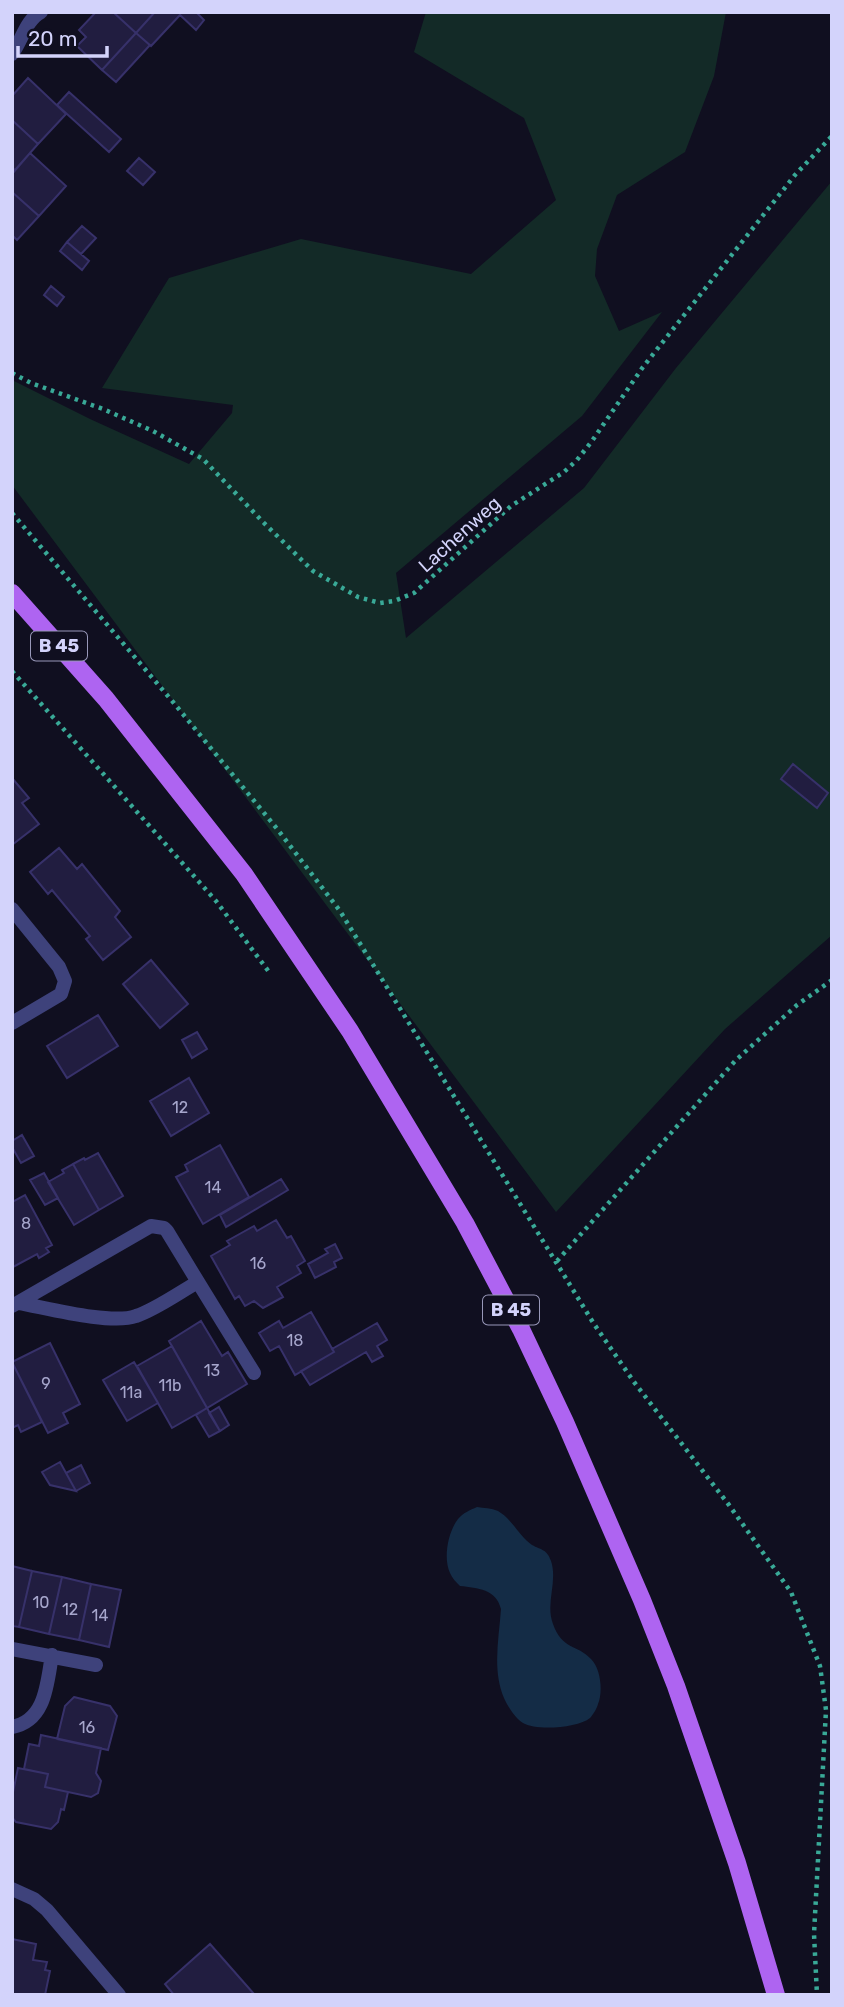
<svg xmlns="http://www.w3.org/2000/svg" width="844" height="2007" viewBox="0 0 844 2007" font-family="Rubik,sans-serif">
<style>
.green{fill:#132a27}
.water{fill:#142c46}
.building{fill:#211d40;stroke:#37316a;stroke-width:2}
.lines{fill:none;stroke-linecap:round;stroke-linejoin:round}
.path{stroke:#39a997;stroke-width:4.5;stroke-dasharray:3.5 5;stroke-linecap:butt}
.street{stroke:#3e427b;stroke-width:14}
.primary{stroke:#ae64f1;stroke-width:18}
.labels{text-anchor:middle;stroke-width:5;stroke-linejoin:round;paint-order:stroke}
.number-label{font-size:16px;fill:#a6a6cc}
.shield{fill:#100f20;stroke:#9898b9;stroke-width:2}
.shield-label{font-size:18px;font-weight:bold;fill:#d3d3fb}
.street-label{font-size:19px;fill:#d3d3fb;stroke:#100f20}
</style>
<rect width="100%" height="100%" fill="#100f20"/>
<!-- green -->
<path class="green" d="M426,12H726L714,76L685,152L617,195L597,249L595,276L619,331L662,312L582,416L396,573L406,638L584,488L676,368L832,181V935L725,1029L556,1212L12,485V380L90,419L189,464L232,413L233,405L102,388L169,278L301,239L471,274L556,200L524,118L414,52Z"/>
<!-- water -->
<path class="water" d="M477,1507C484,1508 491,1508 498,1511C512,1519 519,1536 532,1545C541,1550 547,1549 551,1561C558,1582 545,1603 553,1624C562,1650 577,1644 591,1659C601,1669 603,1692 598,1704C597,1708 593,1715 590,1718C578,1728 536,1731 523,1723C515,1718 508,1707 504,1698C492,1670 499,1638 501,1609C496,1589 478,1588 460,1586C456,1582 452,1578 450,1573C443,1558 448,1532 458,1519C463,1513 470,1510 477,1507Z"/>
<!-- building -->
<path class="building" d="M96,12H113L136,33L102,70L77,46L86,37L79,30Z
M113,12H155L136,33Z
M155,12H196L204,20L196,30L180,15L151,46L136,33Z
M136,33L150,45L116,82L102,70Z
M28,78L66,114L38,144L12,120V96Z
M69,92L121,139L109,152L57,105Z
M12,120L38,144L15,170L12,168Z
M30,153L66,186L39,216L12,192V174Z
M139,158L155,172L143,185L127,171Z
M12,192L39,216L17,240L12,235Z
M82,226L96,238L81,254L67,242Z
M67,242L89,261L82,270L60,251Z
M51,286L64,297L57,306L44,295Z
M793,764L828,793L817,808L781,779Z
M12,778L29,798L22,803L39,824L12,845Z
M59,848L77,869L82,864L120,911L115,917L131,937L103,960L86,939L90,936L52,890L48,894L30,872Z
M151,960L188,1004L160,1028L123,984Z
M98,1015L118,1046L67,1078L47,1046Z
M197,1032L207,1049L192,1058L182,1040Z
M189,1078L209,1113L171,1136L150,1101Z
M22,1135L34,1156L21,1163L12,1147V1141Z
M220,1145L249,1197L203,1224L176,1177L188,1171L185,1165Z
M98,1153L123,1196L99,1210L73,1164L84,1158L85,1160Z
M73,1164L99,1210L74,1225L48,1182L64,1173L62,1170Z
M44,1173L58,1198L45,1205L30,1180Z
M281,1179L288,1190L226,1227L220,1215Z
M25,1195L52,1245L46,1248L49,1252L39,1258L37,1254L13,1267L12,1202Z
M276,1220L287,1238L291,1236L305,1261L297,1266L301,1273L277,1287L283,1297L263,1308L254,1301L245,1306L239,1296L235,1299L211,1256L230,1245L227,1241L254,1226L257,1231Z
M335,1244L342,1258L334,1262L336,1267L315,1278L308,1264L328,1253L325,1249Z
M311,1312L334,1352L295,1375L279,1346L270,1351L259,1333L279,1321L283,1328Z
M201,1321L222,1356L228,1352L247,1384L207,1408L169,1341Z
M377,1323L387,1340L377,1346L383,1356L372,1362L366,1352L310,1385L301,1371L334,1352L332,1349Z
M50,1343L80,1404L63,1413L68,1423L48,1433L12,1362Z
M172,1346L207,1408L172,1428L137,1366Z
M12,1362L42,1422L21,1432L18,1425L12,1428Z
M134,1362L158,1403L127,1421L103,1380Z
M219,1407L229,1425L220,1431L209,1413Z
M207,1408L220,1431L209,1437L196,1415Z
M60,1462L66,1473L76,1491L50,1485L42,1472Z
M81,1465L90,1483L76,1491L66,1473Z
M12,1566L32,1571L19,1627L12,1626Z
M32,1571L62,1577L49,1634L19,1627Z
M62,1577L91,1584L79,1640L49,1634Z
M91,1584L121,1590L109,1647L79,1640Z
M74,1697L110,1706L117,1716L108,1750L57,1739L65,1706Z
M41,1735L101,1748L96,1773L101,1781L98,1793L91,1797L45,1787L48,1774L24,1769L29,1744L39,1746Z
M18,1768L48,1774L45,1787L68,1792L64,1810L61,1809L58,1822L51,1829L16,1822L12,1817V1797Z
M12,1939L36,1944L33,1960L47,1962L45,1970L50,1971L45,1995H12Z
M210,1944L254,1994L253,1995H174L165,1984Z"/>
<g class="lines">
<!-- path -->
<path class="path" d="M12,373L31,383L103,409L153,431L203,459L264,523L313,571L358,597L380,603L394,601L414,593L511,506L564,472L577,460L592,441L643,367L795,175L832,136
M12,513L173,702L278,830L340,911L594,1324L634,1382L729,1505L791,1592L820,1666L826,1710L814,1934L817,1995
M12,671L216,901L269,972
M557,1261L736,1060L797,1005L832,980"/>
<!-- street -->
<path class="street" d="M12,54C22,40 26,20 41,12
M12,909L59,967L65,981L61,994L12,1023
M198,1282L254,1373
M12,1306L151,1226L164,1228L167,1231L198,1282C180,1292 155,1310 136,1316C111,1325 47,1308 19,1303
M12,1649L96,1665
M12,1727C46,1721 47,1683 52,1655
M12,1889L34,1899L47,1910L119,1995"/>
<!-- primary -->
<path class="primary" d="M12,593L106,699L244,874L350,1031L465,1223L521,1329L565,1422L642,1600L676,1686L737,1863L776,1995"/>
</g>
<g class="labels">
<!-- number labels -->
<g class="number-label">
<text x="180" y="1113">12</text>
<text x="213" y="1193">14</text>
<text x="26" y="1229">8</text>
<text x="258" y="1269">16</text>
<text x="295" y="1346">18</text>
<text x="212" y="1376">13</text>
<text x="46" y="1389">9</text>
<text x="170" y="1391">11b</text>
<text x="131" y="1398">11a</text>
<text x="41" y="1608">10</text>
<text x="70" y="1615">12</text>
<text x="100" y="1621">14</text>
<text x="87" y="1733">16</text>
</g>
<!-- shield labels -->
<g class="shield">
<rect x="31" y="631.5" width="56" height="29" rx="5"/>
<rect x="483" y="1295.5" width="56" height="29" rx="5"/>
</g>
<g class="shield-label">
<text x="59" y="652">B 45</text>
<text x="511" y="1316">B 45</text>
</g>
<!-- street labels -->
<g class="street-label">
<text transform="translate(459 534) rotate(-42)" y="7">Lachenweg</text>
</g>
</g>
<!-- border -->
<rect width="844" height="2007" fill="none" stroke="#d3d3fb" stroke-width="28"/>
<!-- scale -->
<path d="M18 46v10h89v-10" fill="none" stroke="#d3d3fb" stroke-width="3.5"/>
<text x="28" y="46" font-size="21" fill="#d3d3fb" stroke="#100f20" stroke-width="5" paint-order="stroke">20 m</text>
</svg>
